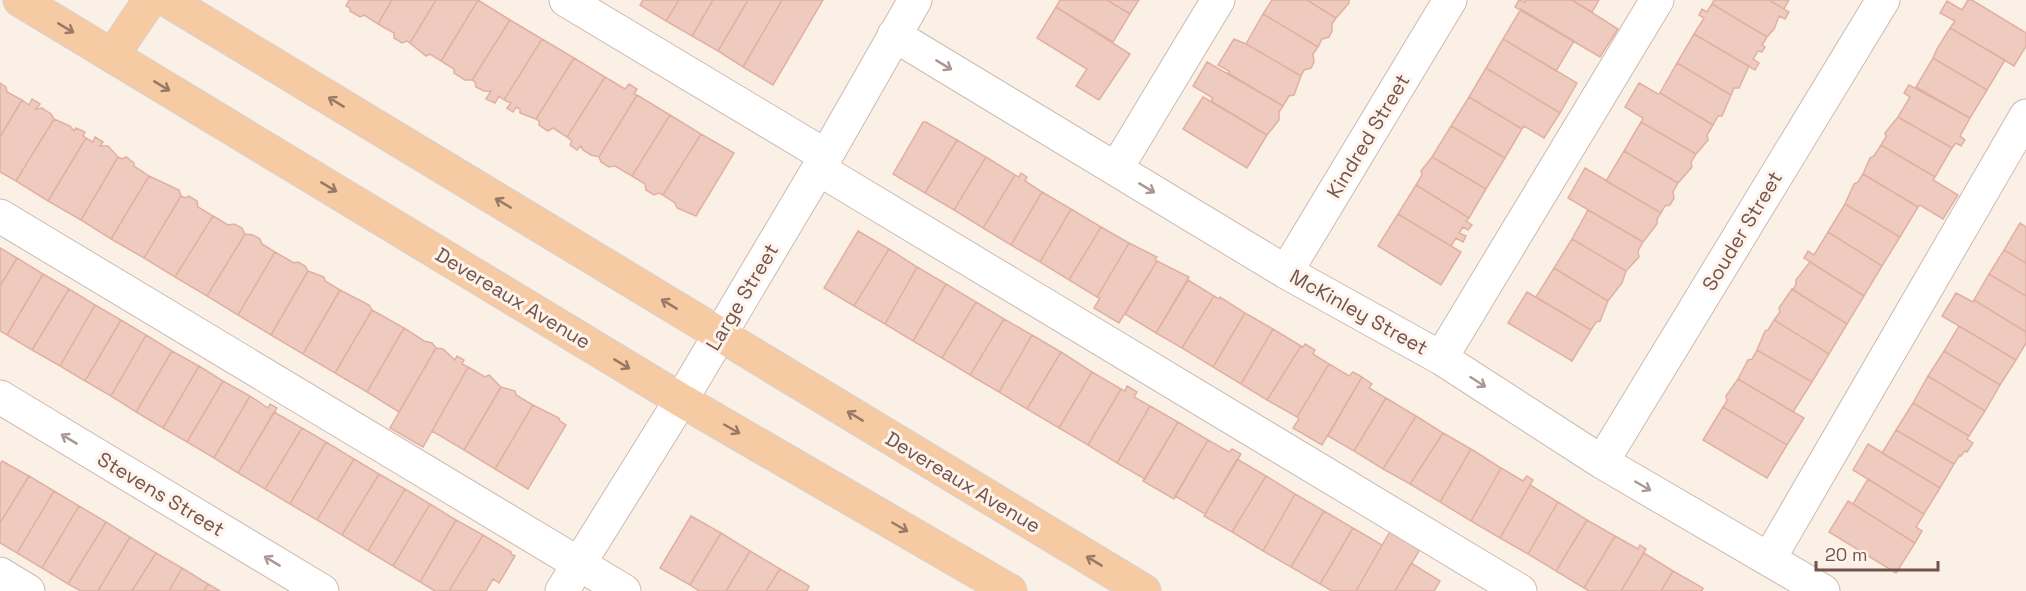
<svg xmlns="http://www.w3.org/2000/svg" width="2026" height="591" viewBox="0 0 2026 591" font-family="'Space Grotesk',sans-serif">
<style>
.building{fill:#efcbbf;stroke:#e0b0a1;stroke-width:1.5}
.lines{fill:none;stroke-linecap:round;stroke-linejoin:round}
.minor-casing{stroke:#ceb9b0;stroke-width:35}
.major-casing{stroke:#d8cfcd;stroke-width:35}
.minor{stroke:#fff;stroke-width:33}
.major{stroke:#f6cba3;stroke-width:33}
.oneway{stroke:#9a7866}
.oneway2{stroke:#ab9894}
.labels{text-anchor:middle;stroke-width:6;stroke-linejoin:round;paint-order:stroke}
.street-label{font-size:20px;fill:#73544c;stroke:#fef4ec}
</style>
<rect width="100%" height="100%" fill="#fbf0e6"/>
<!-- building -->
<path class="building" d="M349,0H392L378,24L364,15L360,17L350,11V8L346,6Z
M392,0H436L410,43L407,41L402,43L394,38V33L378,24Z
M436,0H478L441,61L430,54L426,56L410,43Z
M478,0L510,20L472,80H465L454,73V69L441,61Z
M643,0H679L666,21L640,5Z
M679,0H713L692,36L666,21Z
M713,0H748L718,51L692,36Z
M748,0H782L743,67L718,51Z
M782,0H823L773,85L743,67Z
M1060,0H1107L1130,14L1113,42L1056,7Z
M1107,0H1139L1130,14Z
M1272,0H1307L1336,18L1332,24V31L1329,37L1322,39L1318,47L1263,14Z
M1307,0H1349V3L1336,18Z
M1519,0L1525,2V0H1572L1618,29L1600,57L1515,7Z
M1572,0H1599L1592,12Z
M1714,0H1769L1789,12L1785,19L1779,16L1774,29L1767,37L1712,4Z
M1769,0H1789L1784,9Z
M1968,0H1972L2026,33V46L2014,66L1950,28L1955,21L1940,13L1947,1L1962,10Z
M1712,4L1767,37L1762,45L1765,47L1762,52L1758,51L1753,59L1759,63L1755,70L1694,34L1704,18L1699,15L1702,9L1707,12Z
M1056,7L1130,54L1099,100L1076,86L1087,69L1037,38Z
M1521,9L1574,41L1556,71L1503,39Z
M1263,14L1318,47L1313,54L1314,62L1311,68L1304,70L1301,76L1246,44Z
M510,20L542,39L504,100L499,96L495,103L486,99L491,91H484L476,87L475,82L472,80Z
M1950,28L2005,60L1987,90L1933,58L1937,49Z
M1694,34L1749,66L1739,88H1734L1731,95L1677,63Z
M542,39L574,58L536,119L520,113V109L516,107L513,112L507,108L511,103L504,100Z
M1234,39L1246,44L1301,76L1294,95L1289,96L1283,106L1228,73L1229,71L1218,65Z
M1503,39L1577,83L1560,113L1486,68Z
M574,58L605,77L567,137L553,128L548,131L539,125V121L536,119Z
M1933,58L1987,90L1970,118L1916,87Z
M1207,62L1283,106L1279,112V120L1267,135L1211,101L1213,98L1193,86Z
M1677,63L1731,95L1722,116H1718L1713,125L1660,93Z
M1486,68L1560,113L1544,138L1524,126L1522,129L1469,97Z
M605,77L625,89L629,84L637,89L634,94L637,95L599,157L591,155L583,150L581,146L577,150L570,145L572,141L567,137Z
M0,83L6,87L7,92L22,100L0,137Z
M1639,83L1658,94L1660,93L1713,125L1707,135L1708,140L1696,154L1641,122L1643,118L1625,107Z
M1909,85L1970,118L1960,136L1965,140L1961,146L1956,143L1952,148L1898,117L1910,97L1904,93Z
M637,95L670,115L632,176L615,166L609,167L601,162L599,157Z
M1203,97L1267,135L1247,168L1183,129Z
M1469,97L1522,129L1505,158L1451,126Z
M32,99L40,104L36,109L42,108L51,114L54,119L16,181L0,172V137L22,100L29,105Z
M670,115L701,134L663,195L659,193L654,195L646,190L645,184L632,176Z
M1898,117L1952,148L1935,177L1881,145L1886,137L1885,133Z
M54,119L70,126L74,131L76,128L85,132L83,136L86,138L48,201L16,181Z
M923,122H926L957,140L925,193L893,174Z
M1641,122L1696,154L1691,162L1692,167L1678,183L1624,151Z
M1451,126L1505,158L1486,189L1432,157Z
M701,134L734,153L696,216L677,208L675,203L663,195Z
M95,137L103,142L100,146H108L118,157L81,220L48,201L86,138L93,142Z
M957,140L986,157L954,210L925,193Z
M1881,145L1935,177L1933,180L1958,195L1943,219L1920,205L1918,207L1863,174L1870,158L1874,156Z
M1624,151L1678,183L1673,192L1674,198L1670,205L1665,206L1661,213L1606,181Z
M118,157L122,159L126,157L134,163V166L149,176L111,239L81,220Z
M986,157L1015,175L983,228L954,210Z
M1432,157L1486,189L1469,218L1416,185L1422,175L1421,171Z
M1585,168L1661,213L1657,219V224L1643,242L1568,198Z
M1021,173L1027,177L1025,181L1042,192L1011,245L983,228L1015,175L1019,177Z
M1863,174L1918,207L1900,237L1845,204L1854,184L1858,182Z
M149,176L179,190L181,196L144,258L111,239Z
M1416,185L1469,218L1466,221L1472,225L1468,230L1463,227L1459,233L1466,236L1463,242L1456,238L1451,246L1398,214Z
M1042,192L1071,209L1040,262L1011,245Z
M181,196L185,198L189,196L197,201L198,207L213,216L175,277L144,258Z
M1845,204L1900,237L1882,266L1828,232Z
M1071,209L1101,227L1069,280L1040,262Z
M1588,210L1643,242L1638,251L1639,257L1626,271L1572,239Z
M1398,214L1461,252L1441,285L1378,246Z
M213,216L228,225L234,224L242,228L245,234L207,296L175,277Z
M2020,223L2026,227V263L2004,250Z
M1101,227L1129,243L1097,297L1069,280Z
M858,231L889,249L854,306L824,288Z
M1828,232L1882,266L1864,296L1804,258L1808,251L1814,255Z
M245,234L253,235L260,239L262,244L275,252L238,315L207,296Z
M1572,239L1626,271L1622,283L1608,301L1554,268Z
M1129,243L1157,257L1155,259L1157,261L1119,323L1094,308L1100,298L1097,297Z
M0,248L17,258L0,286Z
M889,249L917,267L885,324L854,306Z
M2004,250L2026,263V296L1989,274Z
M275,252L294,263L298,262L305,266L308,271L271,335L238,315Z
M17,258L43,274L7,335L0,331V286Z
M1157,261L1189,277L1156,333L1125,314Z
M1810,262L1864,296L1847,324L1793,290L1796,284V280Z
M917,267L946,284L913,341L885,324Z
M1554,268L1608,301L1600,321L1596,322L1591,330L1536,297Z
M308,271L324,277L325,281L340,290L303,354L271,335Z
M43,274L69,289L32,350L7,335Z
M1989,274L2026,296V332L1974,300Z
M1188,280L1214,296L1182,348L1156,333Z
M946,284L976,302L942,358L913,341Z
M69,289L95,305L60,366L32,350Z
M1792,289L1847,324L1829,354L1774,320L1780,312L1779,308Z
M340,290L369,305L372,310L335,373L303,354Z
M1527,292L1591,330L1572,361L1508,323Z
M1956,293L1973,302L1974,300L2026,332V343L2016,360L1942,316Z
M1214,296L1219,299L1220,297L1245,313L1213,367L1182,348Z
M976,302L1004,319L970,375L942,358Z
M95,305L121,320L85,381L60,366Z
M372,310L404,328L367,392L335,373Z
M1245,313L1273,329L1241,384L1213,367Z
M1004,319L1032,335L999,392L970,375Z
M121,320L146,335L111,396L85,381Z
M1774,320L1829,354L1812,382L1757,350L1765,331L1768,330Z
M1959,326L2016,360L2000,385L1944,351Z
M404,328L424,341L432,343L436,348L399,412L367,392Z
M1273,329L1301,346L1267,400L1241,384Z
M146,335L172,351L136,412L111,396Z
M1032,335L1061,352L1027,409L999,392Z
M1305,344L1315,350L1313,354L1329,364L1297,417L1267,400L1301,346L1303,347Z
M436,348L443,349L455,360L457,356L464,360L462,364L468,367L423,447L390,428Z
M1757,350L1812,382L1793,412L1738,379L1748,360L1752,359Z
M172,351L199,366L163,428L136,412Z
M1944,351L2000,385L1985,411L1928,376Z
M1061,352L1092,372L1059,428L1027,409Z
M1329,364L1349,376L1353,372L1362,377L1322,445L1293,428L1299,419L1297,417Z
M199,366L223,381L187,442L163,428Z
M468,367L485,377L489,375L501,387L464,450L432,431Z
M1092,372L1121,389L1088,445L1059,428Z
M1928,376L1985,411L1969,436L1913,403Z
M1362,377L1372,384L1369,388L1386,398L1354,451L1328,436Z
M1738,379L1804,418L1787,445L1723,407L1727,401L1726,396Z
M223,381L250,396L214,458L187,442Z
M1127,386L1137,392L1134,397L1150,406L1117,463L1088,445L1121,389L1125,391Z
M501,387L515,391L516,395L533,405L495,469L464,450Z
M250,396L268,408L270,404L277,408L238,473L214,458Z
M1386,398L1416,416L1383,469L1354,451Z
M1913,403L1969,436L1967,439L1973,443L1967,452L1965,451L1961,456L1960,455L1954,464L1896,430Z
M533,405L559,418L560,421L566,425L528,489L495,469Z
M1150,406L1178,422L1145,479L1117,463Z
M1723,407L1787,445L1767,478L1703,440Z
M274,412L302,428L265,489L238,473Z
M1416,416L1443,433L1410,484L1383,469Z
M1178,422L1208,440L1174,499L1143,481Z
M302,428L326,442L290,504L265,489Z
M1896,430L1954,464L1940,488L1882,453Z
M1443,433L1471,449L1440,502L1410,484Z
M1208,440L1229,452L1232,449L1241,454L1205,514L1175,496Z
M326,442L354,459L317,520L290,504Z
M1868,444L1940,488L1924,514L1853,470Z
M1471,449L1501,468L1471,521L1440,502Z
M354,459L379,474L342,535L317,520Z
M1237,459L1266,476L1232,532L1204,516Z
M2,461L29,476L0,523V464Z
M1501,468L1523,481L1527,476L1533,480L1500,538L1471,521Z
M379,474L405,489L368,551L342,535Z
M29,476L54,491L17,553L0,543V523Z
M1266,476L1295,494L1263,551L1232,532Z
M1868,479L1924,514L1916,527L1922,531L1915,543L1853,504Z
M1530,485L1558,502L1528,554L1500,538Z
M405,489L430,504L393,566L368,551Z
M54,491L79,506L42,568L17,553Z
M1295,494L1324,511L1291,567L1263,551Z
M1848,501L1915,543L1896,573L1829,532Z
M1558,502L1587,520L1556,571L1528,554Z
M430,504L456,520L420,582L393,566Z
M79,506L106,522L68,584L42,568Z
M1324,511L1353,528L1320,584L1291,567Z
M691,516L721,533L690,585L660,568Z
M456,520L483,535L449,591H435L420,582Z
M1587,520L1615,536L1584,588L1556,571Z
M106,522L130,537L98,591H81L68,584Z
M1353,528L1382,545L1356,591H1332L1320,584Z
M1392,528L1422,546L1395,591H1356Z
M721,533L750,551L726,591H699L690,585Z
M483,535L511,552V554L515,556L499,583L493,579L486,591H449Z
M1615,536L1638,549L1640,545L1646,549L1621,591H1589L1584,588Z
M130,537L156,553L132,591H98Z
M750,551L780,569L766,591H726Z
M156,553L182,568L169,591H132Z
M1644,553L1673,571L1661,591H1621Z
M1411,563L1440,581L1434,591H1395Z
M182,568L208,584L204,591H169Z
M780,569L809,586L807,591H766Z
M1673,571L1703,588L1702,591H1661Z
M208,584L220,591H204Z"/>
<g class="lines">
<defs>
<path id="minor" d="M566,0L826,156
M894,35L1286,272L1441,358L1602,462L1823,591
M819,169L1520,591
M1116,169L1218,0
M0,216L624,591
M1286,272L1450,0
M1441,358L1657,0
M0,397L322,591
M1602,462L1883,0
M1769,559L2026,116
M0,574L28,591
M562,591L681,400L826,156L915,0"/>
<path id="major" d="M20,0L681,400L1010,591
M167,0L1144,591
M112,56L150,0"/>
</defs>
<!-- minor casing -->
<use href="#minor" class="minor-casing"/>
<!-- major casing -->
<use href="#major" class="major-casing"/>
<!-- minor -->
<use href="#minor" class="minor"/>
<!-- major -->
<use href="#major" class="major"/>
</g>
<!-- one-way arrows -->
<defs><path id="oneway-shaft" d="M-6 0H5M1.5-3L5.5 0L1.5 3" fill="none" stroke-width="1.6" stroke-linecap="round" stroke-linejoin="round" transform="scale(1.5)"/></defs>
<g class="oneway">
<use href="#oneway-shaft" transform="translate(66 28) rotate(31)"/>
<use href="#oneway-shaft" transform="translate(162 86) rotate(31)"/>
<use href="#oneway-shaft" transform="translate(336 102) rotate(-149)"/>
<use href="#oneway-shaft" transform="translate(329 187) rotate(31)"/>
<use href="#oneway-shaft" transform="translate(503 203) rotate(-149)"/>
<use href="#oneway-shaft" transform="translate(669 304) rotate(-149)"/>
<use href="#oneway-shaft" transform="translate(622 364) rotate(31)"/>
<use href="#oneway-shaft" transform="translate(855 416) rotate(-149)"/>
<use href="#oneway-shaft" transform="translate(732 429) rotate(30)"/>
<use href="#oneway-shaft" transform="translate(900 527) rotate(30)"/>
<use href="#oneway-shaft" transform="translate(1094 561) rotate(-149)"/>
</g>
<g class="oneway2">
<use href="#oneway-shaft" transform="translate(944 65) rotate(31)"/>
<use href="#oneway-shaft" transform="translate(1147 188) rotate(31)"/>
<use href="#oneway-shaft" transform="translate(1478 382) rotate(33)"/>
<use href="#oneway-shaft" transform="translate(69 439) rotate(-149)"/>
<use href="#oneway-shaft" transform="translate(1643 486) rotate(30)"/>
<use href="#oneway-shaft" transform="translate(272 561) rotate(-149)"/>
</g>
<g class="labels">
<!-- street labels -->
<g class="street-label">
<text transform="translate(1368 136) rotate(-59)" y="7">Kindred Street</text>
<text transform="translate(1742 231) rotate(-59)" y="7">Souder Street</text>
<text transform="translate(742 297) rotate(-59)" y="7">Large Street</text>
<text transform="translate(513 298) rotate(31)" y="7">Devereaux Avenue</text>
<text transform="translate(1359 312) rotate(29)" y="7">McKinley Street</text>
<text transform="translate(963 482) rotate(31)" y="7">Devereaux Avenue</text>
<text transform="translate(161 494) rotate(31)" y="7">Stevens Street</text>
</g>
</g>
<!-- scale -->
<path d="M1816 561v9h122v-9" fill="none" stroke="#73544c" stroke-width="3"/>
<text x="1825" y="561" font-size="18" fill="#73544c" stroke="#fef4ec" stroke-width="4.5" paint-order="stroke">20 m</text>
</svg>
